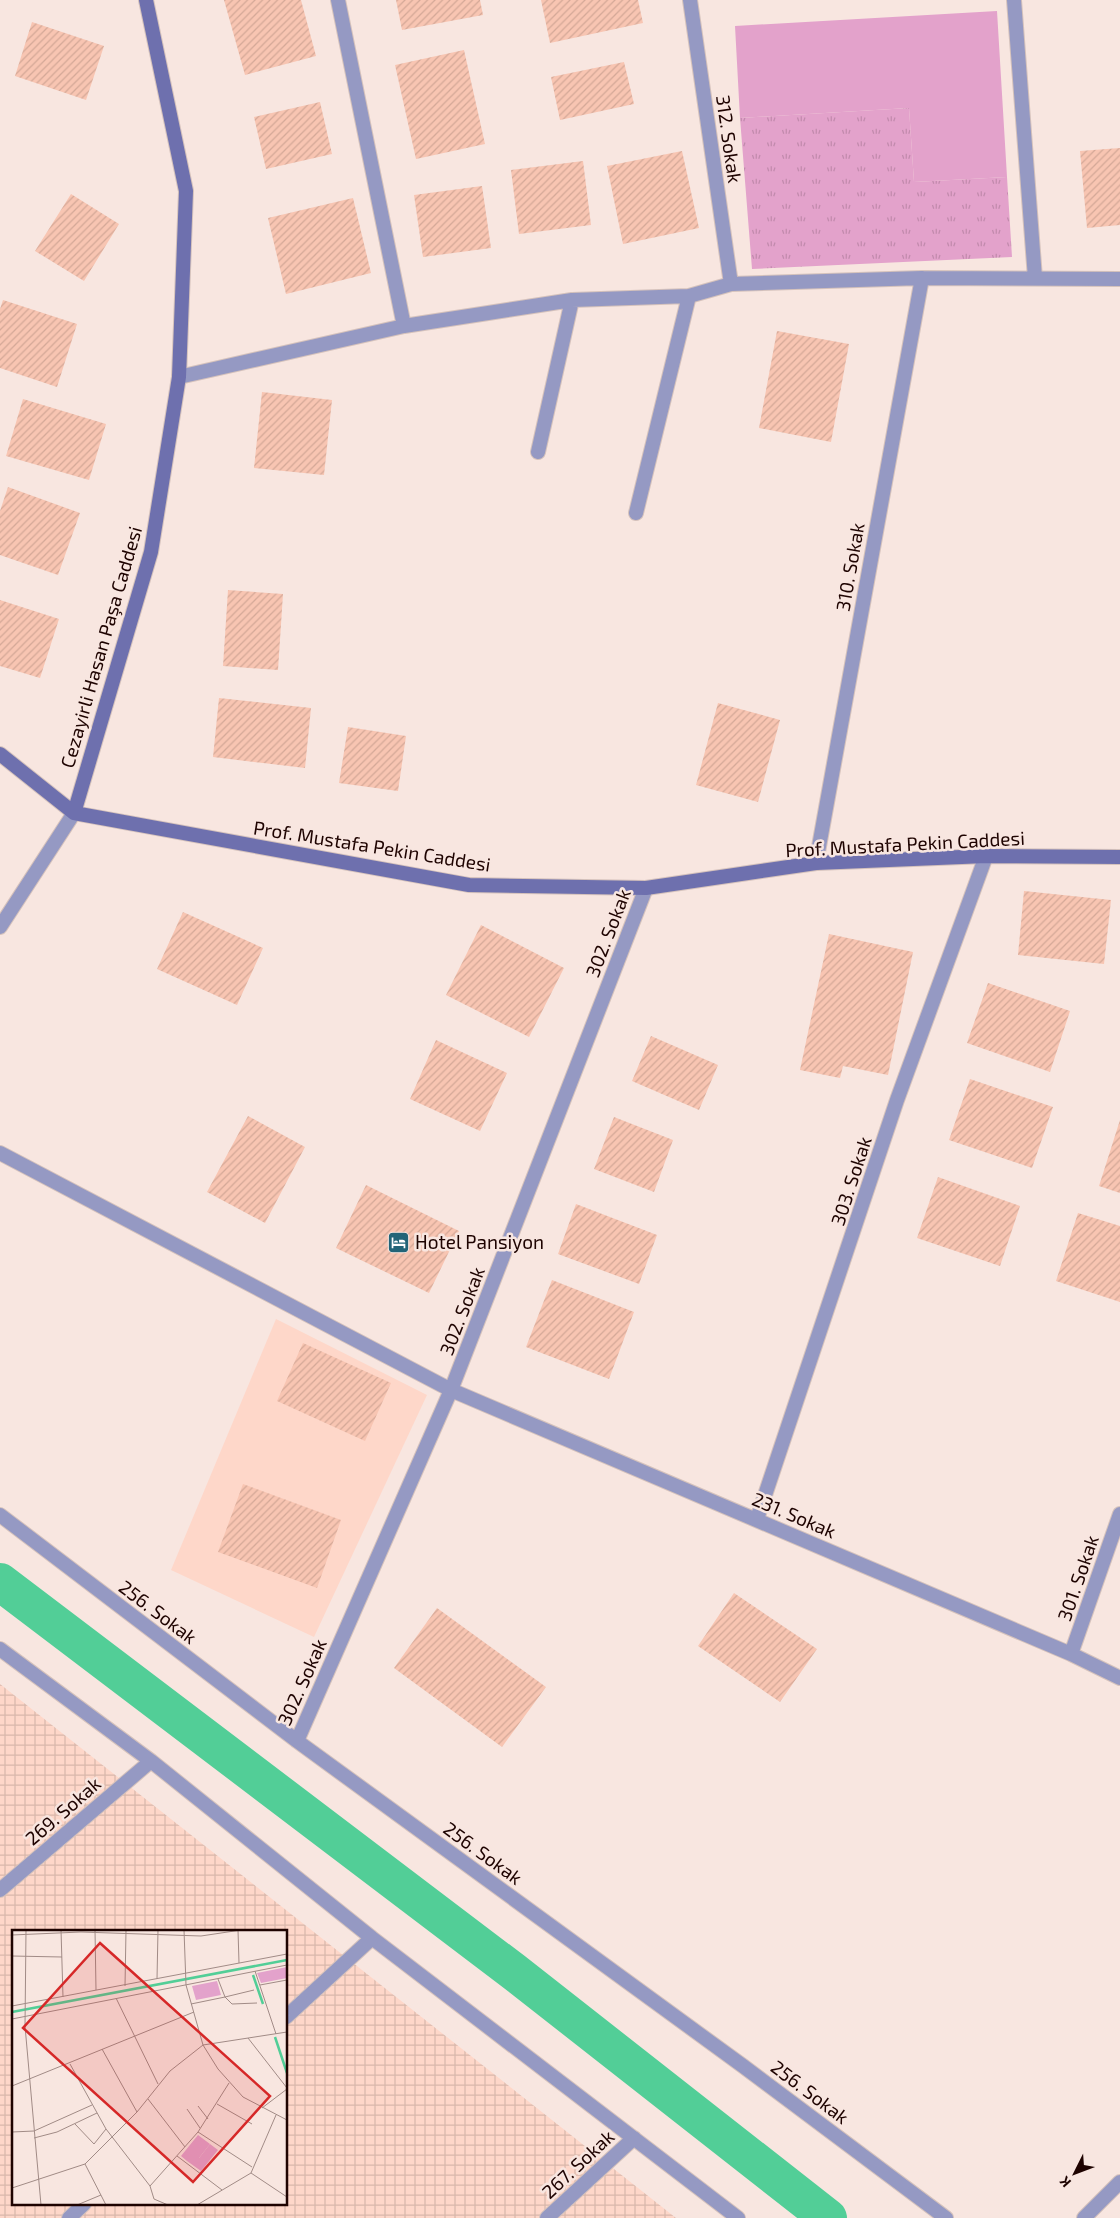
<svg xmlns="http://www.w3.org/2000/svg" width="1120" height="2218" viewBox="0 0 1120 2218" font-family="'Exo 2',sans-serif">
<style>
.built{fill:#fed7c9}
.industrial{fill:url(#industrial-grid);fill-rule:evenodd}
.grass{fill:url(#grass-tufts)}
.garden{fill:#e3a2cb}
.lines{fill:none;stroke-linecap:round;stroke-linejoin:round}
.canal{stroke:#52ce97;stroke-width:38}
.building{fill:url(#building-hatch)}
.minor-casing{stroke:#d5c2bc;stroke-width:16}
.tertiary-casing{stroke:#d5c2bc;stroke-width:16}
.secondary-casing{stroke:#d5c2bc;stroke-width:16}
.minor{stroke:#9599c3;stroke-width:14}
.tertiary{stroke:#9599c3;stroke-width:14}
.secondary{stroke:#6e70ae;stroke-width:14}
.labels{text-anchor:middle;stroke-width:5;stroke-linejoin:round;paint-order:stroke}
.street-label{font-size:19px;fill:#1e0300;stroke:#f8e6e0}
.poi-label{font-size:19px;fill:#1e0300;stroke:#f8e6e0;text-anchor:start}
.inset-river{fill:none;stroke:#52ce97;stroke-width:2.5}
.inset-road{fill:none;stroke:#a18b86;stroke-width:1}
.view{fill:#d62828;fill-opacity:0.15;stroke:#d62828;stroke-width:2.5}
.inset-edge{fill:none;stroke:#1e0300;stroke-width:2.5}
</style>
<defs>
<pattern id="industrial-grid" width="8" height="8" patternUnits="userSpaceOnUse" patternTransform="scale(1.25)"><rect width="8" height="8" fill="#fed7c9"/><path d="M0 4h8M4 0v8" fill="none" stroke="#d9b7ab"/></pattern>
<pattern id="grass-tufts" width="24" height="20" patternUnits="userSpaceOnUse" patternTransform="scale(1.25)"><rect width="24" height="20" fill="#e3a2cb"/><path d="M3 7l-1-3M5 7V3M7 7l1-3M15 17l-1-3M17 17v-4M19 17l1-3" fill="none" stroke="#c28aad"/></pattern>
<pattern id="building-hatch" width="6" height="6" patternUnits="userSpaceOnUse" patternTransform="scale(1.25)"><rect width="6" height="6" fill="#f8c5b2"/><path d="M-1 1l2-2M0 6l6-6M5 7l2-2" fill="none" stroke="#d4a897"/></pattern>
</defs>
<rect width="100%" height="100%" fill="#f8e6e0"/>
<!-- built -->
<path class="built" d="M276,1319L427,1395L314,1637L171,1570Z"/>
<!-- industrial -->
<path class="industrial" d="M0,1684L676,2218H0ZM14,1932H286V2204H14Z"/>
<!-- grass -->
<path class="grass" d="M909,108L914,182L1007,177L1012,257L752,269L740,118Z"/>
<!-- garden -->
<path class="garden" d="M997,11L1007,177L914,182L909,108L740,118L735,26Z"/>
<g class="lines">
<!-- canal -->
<path class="canal" d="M0,1582L513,1971L828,2218"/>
</g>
<!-- building -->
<path class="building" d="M224,0H301L316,56L245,75Z
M396,0H480L483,15L402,30Z
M541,0H638L643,23L550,43Z
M32,22L104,46L86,100L15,76Z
M464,50L485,144L416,159L395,65Z
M624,62L634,104L560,120L551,77Z
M320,102L332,154L266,169L254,117Z
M1120,148V225L1087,228L1080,151Z
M682,151L699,228L623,244L607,166Z
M583,161L591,225L519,234L511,170Z
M482,186L491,248L423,257L414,195Z
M71,194L119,224L84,281L35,251Z
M353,198L371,273L286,294L268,218Z
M3,300L77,324L57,387L0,368V309Z
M777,331L849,344L831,442L759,428Z
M262,392L332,400L324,475L254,468Z
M23,399L106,424L89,480L6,456Z
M8,487L80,513L58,575L0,555V511Z
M228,590L283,594L278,670L223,666Z
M0,600L59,619L40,678L0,666Z
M219,698L311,708L305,768L213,757Z
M718,703L780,720L758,802L696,785Z
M348,727L406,736L398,791L339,783Z
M1024,891L1111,900L1104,964L1018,955Z
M183,912L263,948L237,1005L157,969Z
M481,925L564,968L529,1037L446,995Z
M829,934L913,952L888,1075L843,1066L840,1078L800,1070Z
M988,983L1070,1011L1050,1072L967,1043Z
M651,1036L718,1065L699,1110L632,1081Z
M436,1040L507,1073L480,1131L410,1099Z
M970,1079L1053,1107L1032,1168L949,1140Z
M248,1116L305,1147L265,1223L207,1192Z
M614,1117L673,1140L654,1192L594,1169Z
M1120,1120V1193L1099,1186Z
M938,1177L1020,1206L1000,1266L917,1238Z
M366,1185L459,1231L429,1293L336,1248Z
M576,1204L657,1235L639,1284L558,1254Z
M1078,1213L1120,1226V1302L1056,1281Z
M552,1280L634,1312L609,1379L526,1347Z
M303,1343L391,1383L365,1441L277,1401Z
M243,1484L341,1520L317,1588L218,1552Z
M734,1593L817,1649L780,1702L698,1646Z
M437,1608L546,1687L502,1747L394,1668Z"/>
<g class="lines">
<defs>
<path id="minor" d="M338,0L404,326
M690,0L731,284
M1014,0L1035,278
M179,377L404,326L572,300L689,296L731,284L922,278L1120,279
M538,452L572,300
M636,513L689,296
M816,863L922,278
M0,927L74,813
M0,1153L451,1390L1071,1654L1120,1678
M0,1515L297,1741L743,2066L946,2218
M757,1519L897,1100L986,856
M0,1649L151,1761L372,1938L738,2218
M1071,1654L1120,1514
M297,1741L451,1390L646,888
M0,1890L151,1761
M286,2017L372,1938
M69,2218L84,2204
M547,2218L634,2138"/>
<path id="tertiary" d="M1084,2218L1120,2182"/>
<path id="secondary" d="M0,754L74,813L469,885L646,888L816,863L986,856L1120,857
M74,813L151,552L179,377L186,191L146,0"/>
</defs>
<!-- minor casing -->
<use href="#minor" class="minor-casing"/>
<!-- tertiary casing -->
<use href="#tertiary" class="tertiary-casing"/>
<!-- secondary casing -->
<use href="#secondary" class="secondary-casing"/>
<!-- minor -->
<use href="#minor" class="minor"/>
<!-- tertiary -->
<use href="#tertiary" class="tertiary"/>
<!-- secondary -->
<use href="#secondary" class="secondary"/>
</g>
<!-- icons -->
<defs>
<symbol id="hotel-square" viewBox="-11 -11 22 22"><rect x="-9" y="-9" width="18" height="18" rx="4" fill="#226478" stroke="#f8e6e0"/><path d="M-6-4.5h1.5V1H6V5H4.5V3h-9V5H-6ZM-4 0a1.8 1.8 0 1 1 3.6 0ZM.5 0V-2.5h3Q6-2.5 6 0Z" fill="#fff"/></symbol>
</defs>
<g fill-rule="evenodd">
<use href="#hotel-square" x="386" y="1230" width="25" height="25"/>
</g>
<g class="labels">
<!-- street labels -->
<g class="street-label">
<text transform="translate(729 139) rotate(82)" y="7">312. Sokak</text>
<text transform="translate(850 567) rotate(-80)" y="7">310. Sokak</text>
<text transform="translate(101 647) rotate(-74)" y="7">Cezayirli Hasan Paşa Caddesi</text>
<text transform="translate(905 844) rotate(-3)" y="7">Prof. Mustafa Pekin Caddesi</text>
<text transform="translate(372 846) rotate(9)" y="7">Prof. Mustafa Pekin Caddesi</text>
<text transform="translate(608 933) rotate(-69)" y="7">302. Sokak</text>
<text transform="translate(851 1181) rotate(-72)" y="7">303. Sokak</text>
<text transform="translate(462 1311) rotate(-69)" y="7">302. Sokak</text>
<text transform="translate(794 1515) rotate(23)" y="7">231. Sokak</text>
<text transform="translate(1078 1578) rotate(-71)" y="7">301. Sokak</text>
<text transform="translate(158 1612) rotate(37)" y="7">256. Sokak</text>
<text transform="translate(302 1682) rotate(-66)" y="7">302. Sokak</text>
<text transform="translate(63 1811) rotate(-41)" y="7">269. Sokak</text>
<text transform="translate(483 1853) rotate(36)" y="7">256. Sokak</text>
<text transform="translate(810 2092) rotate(37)" y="7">256. Sokak</text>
<text transform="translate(578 2164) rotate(-43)" y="7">267. Sokak</text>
</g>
<!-- poi labels -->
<g class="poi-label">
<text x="415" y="1249">Hotel Pansiyon</text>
</g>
</g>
<!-- overview -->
<g transform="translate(12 1930)">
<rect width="275" height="275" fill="#f8e6e0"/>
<path d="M275,37V48L249,53L245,43ZM205,51L209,65L184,70L180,56ZM186,205L198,214L187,228L175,231L169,226Z" fill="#e3a2cb"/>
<path d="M198,214L206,220L189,241L175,231L181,223L187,228Z" fill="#e3a2cb"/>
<path class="inset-river" d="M241,45L251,74M0,82L275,30M263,107L275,143"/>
<path class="inset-road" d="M14,0L13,96L29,275M49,0L51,67M83,0L84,60M172,0L174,55L191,115M226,0L227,33M0,5L69,2L189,6L229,0M0,26L50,27M243,41L264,104M145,49L146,0M248,55L275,50M113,56L114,0M213,67L220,74L245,73M213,67L242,60M104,68L146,154M179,74L213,67L206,49M0,76L275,24M0,89L275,35M236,108L275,158M191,115L206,139L231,167L275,190M90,119L125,182M58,134L94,199L138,256L142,269L156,275M0,156L182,82M136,169L173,217M205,174L240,194M186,176L196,189M250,178L275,159M175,179L188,198M63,194L82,214L94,199M0,202L22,201L80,175M186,202L240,237M22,208L45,202L85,183M165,226L210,260M73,234L94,275M239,243L275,267M138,256L186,202L217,153M0,258L73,234L125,182L158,141L191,115L275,102M65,275L89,265M185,275L239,243L264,185"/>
<path class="view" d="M88,13L258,166L181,252L11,98Z"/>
<rect width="275" height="275" class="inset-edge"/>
</g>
<!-- north arrow -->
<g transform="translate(1075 2173) rotate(228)" stroke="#f8e6e0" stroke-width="4" paint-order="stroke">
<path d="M0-4L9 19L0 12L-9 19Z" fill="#1e0300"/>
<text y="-8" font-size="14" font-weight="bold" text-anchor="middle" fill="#1e0300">K</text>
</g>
</svg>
